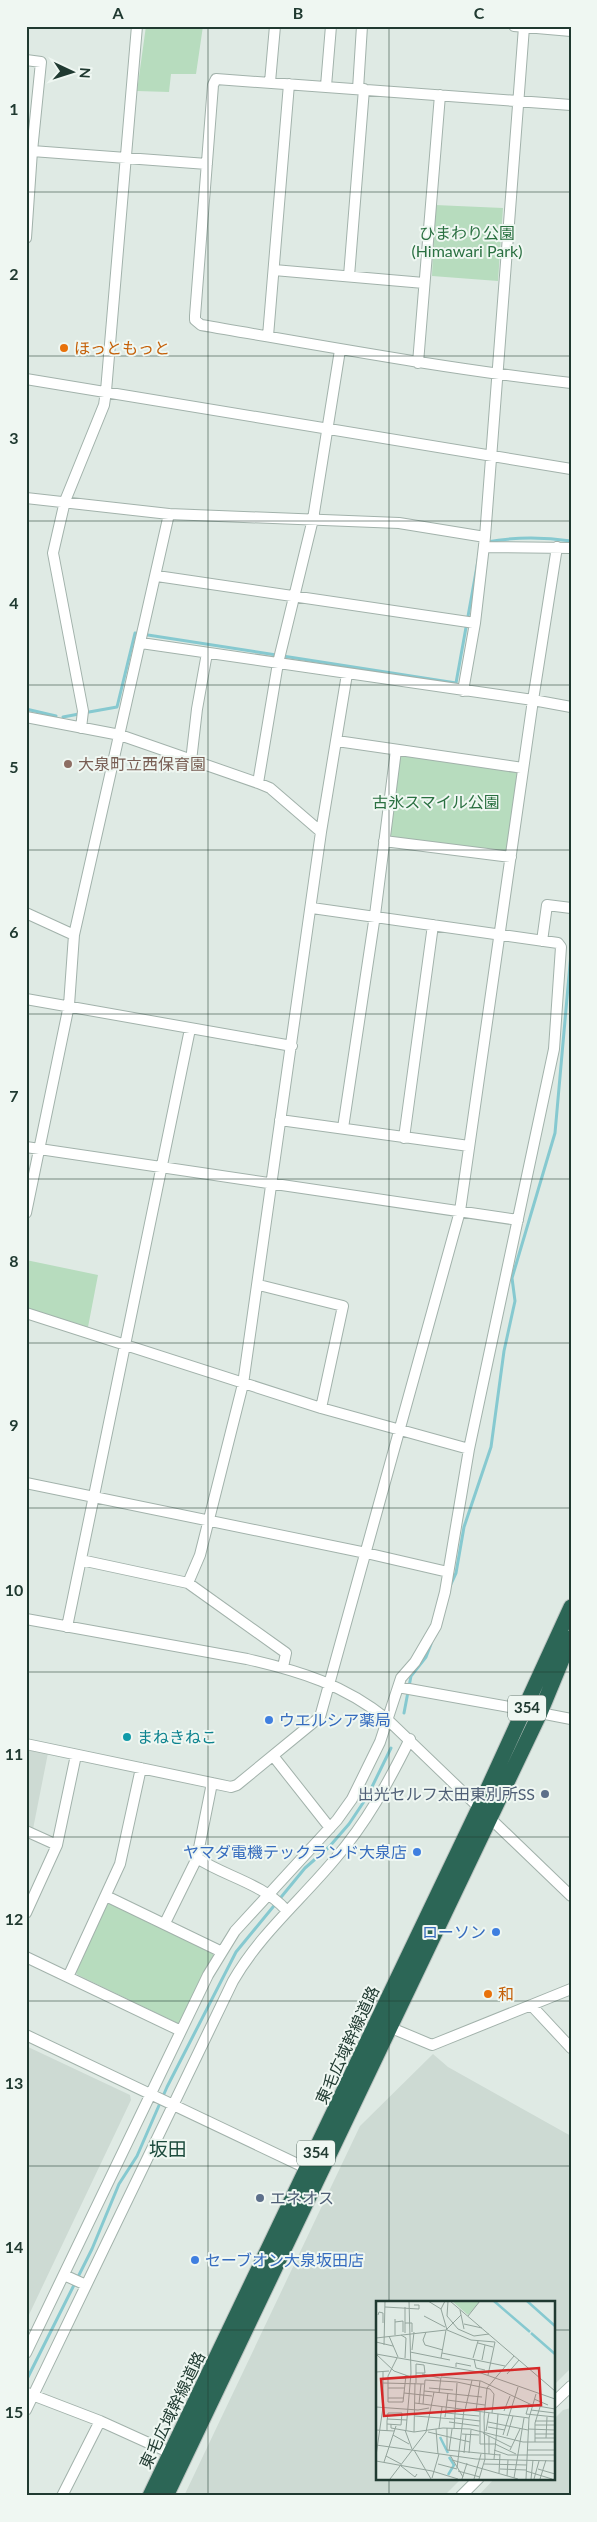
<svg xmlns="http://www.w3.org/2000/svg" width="597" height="2522" viewBox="0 0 597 2522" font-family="Lato,'Noto Sans JP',sans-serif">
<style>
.built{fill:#cddad3}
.green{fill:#b7dcbe}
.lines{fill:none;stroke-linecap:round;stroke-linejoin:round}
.stream{stroke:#86c9d0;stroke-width:3}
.minor-casing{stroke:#a2b2ab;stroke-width:12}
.highway-casing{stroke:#bcc4c1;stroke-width:17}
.minor{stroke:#fff;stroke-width:10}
.highway{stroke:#2c6656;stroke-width:15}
.grid{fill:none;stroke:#203a31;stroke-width:1;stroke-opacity:0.55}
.food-dot{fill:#e8710a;stroke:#eff7f2;stroke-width:2}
.education-dot{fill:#8d6e63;stroke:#eff7f2;stroke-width:2}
.shop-dot{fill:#3f7fe0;stroke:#eff7f2;stroke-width:2}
.culture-dot{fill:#0f9aa8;stroke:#eff7f2;stroke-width:2}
.service-dot{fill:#5c6f8a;stroke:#eff7f2;stroke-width:2}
.labels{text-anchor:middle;stroke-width:4;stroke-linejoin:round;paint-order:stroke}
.shield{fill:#eff7f2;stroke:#5e736b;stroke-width:1}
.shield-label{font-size:15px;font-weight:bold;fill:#203a31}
.park-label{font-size:16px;fill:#2a7041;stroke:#eff7f2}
.food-label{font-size:16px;fill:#c56008;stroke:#eff7f2;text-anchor:start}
.education-label{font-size:16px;fill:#785e54;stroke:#eff7f2;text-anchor:start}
.shop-label{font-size:16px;fill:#366cbe;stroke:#eff7f2;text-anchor:start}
.culture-label{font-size:16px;fill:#0d838f;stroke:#eff7f2;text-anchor:start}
.service-label{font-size:16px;fill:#4e5e75;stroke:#eff7f2;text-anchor:end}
.street-label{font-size:16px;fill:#203a31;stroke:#eff7f2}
.quarter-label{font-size:19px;fill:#1c4b3d;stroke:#eff7f2}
.inset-river{fill:none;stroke:#86c9d0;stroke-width:2.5}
.inset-road{fill:none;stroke:#93a49c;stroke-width:1}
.view{fill:#d62828;fill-opacity:0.15;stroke:#d62828;stroke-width:2.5}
.inset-edge{fill:none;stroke:#203a31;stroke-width:2.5}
.neatline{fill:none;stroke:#203a31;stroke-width:2}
.grid-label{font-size:16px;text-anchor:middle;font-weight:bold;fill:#203a31}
</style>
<rect width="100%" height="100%" fill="#dfeae4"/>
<!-- built -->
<path class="built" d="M26,1748L48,1753L33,1829L26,1826Z
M26,2046L130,2095L131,2100L26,2321Z
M433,2054L448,2067L571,2136V2368L553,2386V2302H377V2478H462L444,2496H184L360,2126Z
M571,2408V2496H478L495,2478H553V2420L563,2410Z"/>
<!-- green -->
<path class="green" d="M146,26H203L196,74H171L169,92L137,91Z
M435,205L503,208L498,281L432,276Z
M399,754L523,772L509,853L386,839Z
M26,1260L98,1275L88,1327L26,1309Z
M111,1903L213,1952V1956L180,2023H177L78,1975L76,1973L107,1904Z"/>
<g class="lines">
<!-- stream -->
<path class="stream" d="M487,542C514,537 543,537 571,541
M26,709L56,716
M89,712L117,707L135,633L456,683L481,544
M63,717L79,714
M450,1586L456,1573L464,1527L491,1447L504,1351L515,1301L512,1278L555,1133L571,953
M404,1713L411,1676L426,1657L431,1644
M26,2381L92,2249L119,2184L137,2156L167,2087L236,1952L305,1868L329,1847L349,1824L367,1797L391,1748"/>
<defs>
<path id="minor" d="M514,26L571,31
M26,60L41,62L32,151L26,238
M270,82L275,26
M326,86L331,26
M358,89L362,26
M571,105L216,79L213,85L195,316V320L201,325C324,346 447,369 571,383
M32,151L207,164
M274,270L424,283
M349,276L364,89
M268,336L289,84
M418,363L440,95
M26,379L571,469
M26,498L169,514L399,523L485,537
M484,547L571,548
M557,547L533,700L571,707
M157,576L475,623
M463,691L475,623L485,537L524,27
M26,717L120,735L258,783L270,788L321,832
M81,728L83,711L53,553L65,501L104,405L106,391L137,26
M337,741L523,768
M191,761L197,709L207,653
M258,783L278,663L313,519L340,350
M384,841L511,857
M26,913L74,935
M542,941L547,905L571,908
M26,999L292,1046
M280,1120L469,1146
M343,1128L375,915L396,750
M404,1138L433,925
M26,1147L518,1220
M26,1213L69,1005L74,935L169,514
M259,1285L343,1306L321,1408
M26,1313L321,1408L469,1449
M26,1483L366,1553L448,1572
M81,1560L188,1583L286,1653L283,1667
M188,1583L200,1555L243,1384L321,832L347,674
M26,1619L247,1659C300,1671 345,1685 388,1720L571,1896
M67,1627L190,1029
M398,1687L526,1710
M540,1713L571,1719
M26,1744L231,1787L237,1785L320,1717L460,1211L533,700L141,643
M274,1757L330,1828
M26,1831L57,1845
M197,1858C226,1877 262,1883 286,1910
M106,1896L222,1952
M26,1913L57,1845L76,1755
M165,1923L197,1858L212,1783
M26,1957L181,2031
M68,1977L120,1864L141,1768
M531,2005L571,2048
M389,2027L432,2045L571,1989
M26,2035L308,2169
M64,2275L86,2285
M26,2353L208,1975L235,1931L337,1820L352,1799L380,1742L401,1678L415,1662L436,1626L445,1592L469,1449L554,1049L561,947L558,943L312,908
M27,2393L100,2421L175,2455
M553,2403L571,2386
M26,2410L233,1981C260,1934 301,1900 335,1859C367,1822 388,1783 410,1739
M62,2496L100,2421
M461,2496L479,2478"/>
<path id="highway" d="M150,2496L479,1808L571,1607
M166,2496L490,1818L540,1713L571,1638"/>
</defs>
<!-- minor casing -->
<use href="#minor" class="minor-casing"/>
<!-- highway casing -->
<use href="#highway" class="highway-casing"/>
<!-- minor -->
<use href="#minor" class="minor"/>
<!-- highway -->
<use href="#highway" class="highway"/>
</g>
<!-- grid -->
<path class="grid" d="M208,26V2496M389,26V2302M26,192H571M26,356H571M26,521H571M26,685H571M26,850H571M26,1014H571M26,1179H571M26,1343H571M26,1508H571M26,1672H571M26,1837H571M26,2001H571M26,2166H571M26,2330H377M553,2330H571M389,2478V2496"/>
<!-- markers -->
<g class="food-dot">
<circle cx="64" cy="348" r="5"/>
<circle cx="488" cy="1994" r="5"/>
</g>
<circle class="education-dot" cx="68" cy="764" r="5"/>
<g class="shop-dot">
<circle cx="269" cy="1720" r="5"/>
<circle cx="417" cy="1852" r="5"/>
<circle cx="496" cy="1932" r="5"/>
<circle cx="195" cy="2260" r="5"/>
</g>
<circle class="culture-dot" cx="127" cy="1737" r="5"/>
<g class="service-dot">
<circle cx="545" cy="1794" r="5"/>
<circle cx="260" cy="2198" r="5"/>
</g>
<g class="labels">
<!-- shield labels -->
<g class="shield">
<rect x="508" y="1695.5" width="38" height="25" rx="4"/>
<rect x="297" y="2140.5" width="38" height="25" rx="4"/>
</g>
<g class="shield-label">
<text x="527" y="1713">354</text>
<text x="316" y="2158">354</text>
</g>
<!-- park labels -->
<g class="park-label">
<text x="467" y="239">ひまわり公園<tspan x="467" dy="18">(Himawari Park)</tspan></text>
<text x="436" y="808">古氷スマイル公園</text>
</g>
<!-- food labels -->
<g class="food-label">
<text x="74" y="354">ほっともっと</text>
<text x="498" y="2000">和</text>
</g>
<!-- education labels -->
<g class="education-label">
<text x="78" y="770">大泉町立西保育園</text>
</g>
<!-- shop labels -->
<g class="shop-label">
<text x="279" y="1726">ウエルシア薬局</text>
<text x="407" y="1858" text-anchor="end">ヤマダ電機テックランド大泉店</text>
<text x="486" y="1938" text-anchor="end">ローソン</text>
<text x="205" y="2266">セーブオン大泉坂田店</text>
</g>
<!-- culture labels -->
<g class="culture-label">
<text x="137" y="1743">まねきねこ</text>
</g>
<!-- service labels -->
<g class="service-label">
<text x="535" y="1800">出光セルフ太田東別所SS</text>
<text x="270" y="2204" text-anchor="start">エネオス</text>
</g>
<!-- street labels -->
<g class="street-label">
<text transform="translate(347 2045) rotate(-65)" y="6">東毛広域幹線道路</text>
<text transform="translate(172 2410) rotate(-64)" y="6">東毛広域幹線道路</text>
</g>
<!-- quarter labels -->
<g class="quarter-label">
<text x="168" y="2156">坂田</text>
</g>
</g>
<!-- overview -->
<g transform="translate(376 2301)">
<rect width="179" height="179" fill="#dfeae4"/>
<path d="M76,0H104L92,14Z" fill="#b7dcbe"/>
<path class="inset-river" d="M118,0L154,31M151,0L179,25M155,32L179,53M64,136L72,152M72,174L78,164L73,156"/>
<path class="inset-road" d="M52,0L65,8M69,0L65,8L71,29L95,39L119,41M72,0L71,15L82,28L98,35L113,33M74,0L179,90M9,6L43,8V4H38M29,6V32M84,9L88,28M2,14L3,11L7,12V22M48,15L69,26M92,15L104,0M19,18V34M19,21L27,20V31M29,22H36V31M88,23L106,27M50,31L47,39L49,44L67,49M25,34L30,37L29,57M13,35L22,56M0,37L70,29L85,14M0,41L17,45M102,42L117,46M8,44L9,0M36,49L38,31M34,51L74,59M66,52L129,65M0,53L18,70L35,76M0,53L102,71L179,98M21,57L12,75V101H27L30,74M65,57L70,29M97,57L102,40M98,58L100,67L109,69M106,59L109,44M0,60V71L13,70M80,66V62L95,65M40,72H49L48,64L40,63V82M46,73L64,77M131,73L143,59M112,74L119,41M12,77H29M7,82L48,83M12,87H29M53,87L77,89M48,90L106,96M28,92L56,95M63,92L65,76L105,80L156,104L179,108M12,97H28M158,98L172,104M71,99L109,104M39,102L153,117M43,103L45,83M47,103L49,79L81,81L114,88L118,93L116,112M153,103L150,113L179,116M0,106L42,109L53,107M89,109L96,79M155,109L179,112M100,110L104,80M128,110L134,95M104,111V143H119L140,153M70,112L103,115M39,115L78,118M69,116L72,92M79,117L104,120M11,118L31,119M159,120H179M73,121L103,125M112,121L152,129M15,123V127L38,131L67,127L94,128L147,141H179M159,124H179M112,126L129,129M63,127L66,106M71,127V149L124,154M60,128L62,153M78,128L81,82M152,128L179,129M0,129L18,130M29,129L36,148M30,129L35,72L33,0M11,130V120L12,112H26L25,124L11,123M110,130L113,112M38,131L39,82M52,131L94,141M107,132L135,146M86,133L103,134M159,133H179M17,134L33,143M127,134L142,86M113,135V153M131,135L137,115M159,137H179M170,137L171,116M120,138L122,113M159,141V122L164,106M0,144L100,158L179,160M38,149L55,178M118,149L132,154H179M134,149L144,128M151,149H179M73,150L76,128M88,152L90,133M93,152L95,129M74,154L87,176M0,155L7,106V71M10,155L25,163M118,158L120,138M76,159L142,178M0,160L56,170L82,178M8,161L20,125M62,163L81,168M108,163L151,164M25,165L39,176L41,173M81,167L88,109M124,168L150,169M162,168L179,173M82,170L104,176M150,170L176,178M123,172L124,153M131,175L132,159M56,177L63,153M138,177L148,117M14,178L50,131L58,91M86,178L91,162M98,178L105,153M103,178L109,158L108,116L111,87L138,55M150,178L153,117L160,93M155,178L157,159M158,178L163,160M164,178L170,159"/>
<path class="view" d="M163,67L165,104L8,115L5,78Z"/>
<rect width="179" height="179" class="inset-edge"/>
</g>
<!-- border -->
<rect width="597" height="2522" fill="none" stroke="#eff7f2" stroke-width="55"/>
<!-- north arrow -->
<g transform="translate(72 72) rotate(94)" stroke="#eff7f2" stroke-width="4" paint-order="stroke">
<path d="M0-4L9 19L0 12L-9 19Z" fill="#203a31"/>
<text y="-8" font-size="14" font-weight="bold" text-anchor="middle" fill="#203a31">N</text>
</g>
<rect x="28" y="28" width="542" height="2466" class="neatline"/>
<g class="grid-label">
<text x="118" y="19">A</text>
<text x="298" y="19">B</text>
<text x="479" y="19">C</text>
<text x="14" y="115">1</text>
<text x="14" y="280">2</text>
<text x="14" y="444">3</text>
<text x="14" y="609">4</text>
<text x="14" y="773">5</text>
<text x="14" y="938">6</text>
<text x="14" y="1102">7</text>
<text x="14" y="1267">8</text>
<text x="14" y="1431">9</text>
<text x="14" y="1596">10</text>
<text x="14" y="1760">11</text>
<text x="14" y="1925">12</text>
<text x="14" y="2089">13</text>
<text x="14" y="2253">14</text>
<text x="14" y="2418">15</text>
</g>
</svg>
